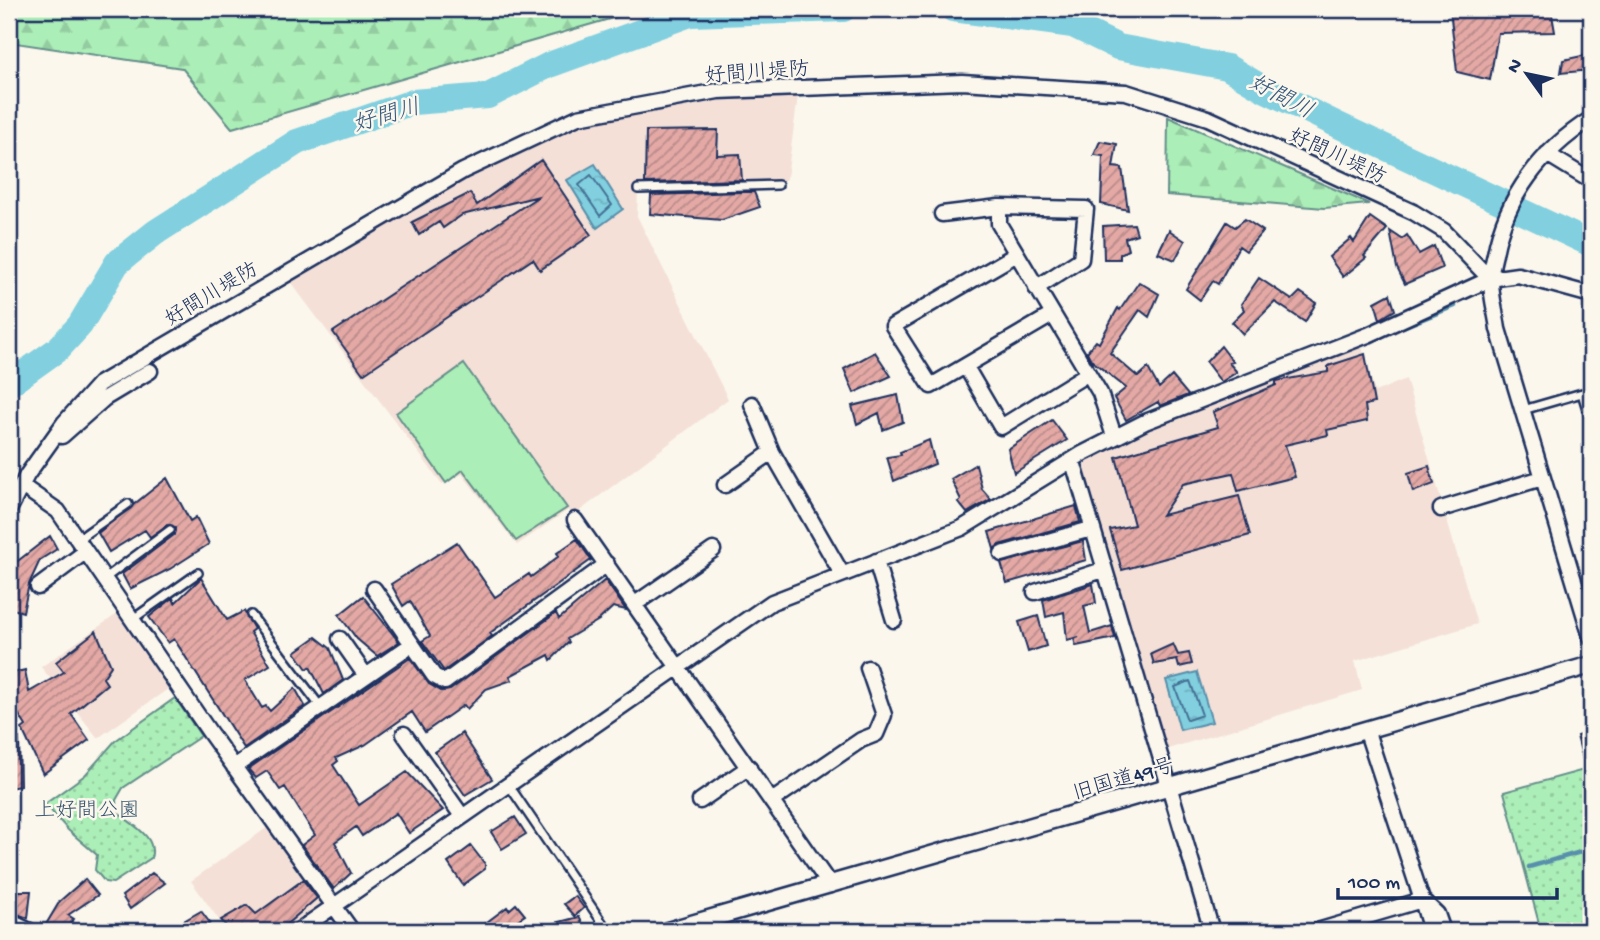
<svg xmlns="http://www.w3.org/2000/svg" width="1600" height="940" viewBox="0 0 1600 940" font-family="'Gochi Hand','Klee One',sans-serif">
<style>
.built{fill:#f4e0d7}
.grass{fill:url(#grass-dots);stroke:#648e8a;stroke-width:2}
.forest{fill:url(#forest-firs);stroke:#648e8a;stroke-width:2}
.pitch{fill:#aceeb7;stroke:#648e8a;stroke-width:2}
.water{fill:url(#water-ripples);stroke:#588fab;stroke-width:2}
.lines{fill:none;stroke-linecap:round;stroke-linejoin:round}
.shore{stroke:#446f92;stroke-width:2}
.stream{stroke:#588fab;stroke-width:4.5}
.river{stroke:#81cfdf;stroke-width:26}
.building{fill:url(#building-hatch);stroke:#1b2f5e;stroke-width:2}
.service-casing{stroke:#1b2f5e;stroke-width:12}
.minor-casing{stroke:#1b2f5e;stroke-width:19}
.tertiary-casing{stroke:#1b2f5e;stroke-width:21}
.service{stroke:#fbf7ec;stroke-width:7}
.minor{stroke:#fbf7ec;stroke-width:14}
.tertiary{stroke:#fbf7ec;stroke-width:16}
.labels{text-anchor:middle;stroke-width:5;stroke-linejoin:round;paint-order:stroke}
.street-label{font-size:21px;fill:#1b2f5e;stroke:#fbf7ec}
.park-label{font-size:21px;fill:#385570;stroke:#fbf7ec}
.water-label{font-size:23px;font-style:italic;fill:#34577e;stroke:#fbf7ec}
</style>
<defs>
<pattern id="grass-dots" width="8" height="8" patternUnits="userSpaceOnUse" patternTransform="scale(1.75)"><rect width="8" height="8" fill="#aceeb7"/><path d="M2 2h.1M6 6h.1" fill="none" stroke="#93cca0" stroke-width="1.8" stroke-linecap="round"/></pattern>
<pattern id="forest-firs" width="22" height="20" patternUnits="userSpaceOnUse" patternTransform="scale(1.75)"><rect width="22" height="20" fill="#aceeb7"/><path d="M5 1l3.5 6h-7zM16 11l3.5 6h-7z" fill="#93cca0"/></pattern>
<pattern id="water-ripples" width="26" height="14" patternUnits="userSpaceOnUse" patternTransform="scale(1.75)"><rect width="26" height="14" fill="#81cfdf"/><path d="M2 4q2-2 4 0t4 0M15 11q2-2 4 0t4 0" fill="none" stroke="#6fb2c2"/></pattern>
<pattern id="building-hatch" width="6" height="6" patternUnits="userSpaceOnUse" patternTransform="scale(1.75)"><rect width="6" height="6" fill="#e4a9a5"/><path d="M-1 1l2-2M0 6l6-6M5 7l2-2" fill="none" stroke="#b88a8a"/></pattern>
</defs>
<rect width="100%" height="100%" fill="#fbf7ec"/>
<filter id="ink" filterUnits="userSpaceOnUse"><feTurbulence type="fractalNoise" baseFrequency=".0143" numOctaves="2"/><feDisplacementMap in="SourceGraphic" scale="14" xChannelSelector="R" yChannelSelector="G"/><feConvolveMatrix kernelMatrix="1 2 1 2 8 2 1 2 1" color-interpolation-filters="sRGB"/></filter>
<g filter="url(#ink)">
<!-- built -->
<path class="built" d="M799,88L787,178L778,185L638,189L637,216L728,399L573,516L568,510L517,545L462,474L442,484L289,280L468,169L578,117L662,102Z
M1362,347L1375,392L1406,379L1477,624L1355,661L1362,690L1161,751L1082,465L1153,424Z
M120,612L159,665L155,668L168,689L98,738L41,667Z
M268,827L323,904L282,931H227L191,881Z"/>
<!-- grass -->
<path class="grass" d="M175,698L201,736L123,788L116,800L117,812C131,824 158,837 151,858L113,883L105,882L95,870L97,855L68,830L45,804L85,775L115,741Z
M1591,768V931H1541L1504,792Z"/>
<!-- forest -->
<path class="forest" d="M9,9H644L232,128L182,68L9,42Z
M1168,117L1369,204L1324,208L1167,195Z
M740,926L828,927L834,931H720Z"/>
<!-- pitch -->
<path class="pitch" d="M464,364L567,508L516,541L463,470L446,483L396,413Z"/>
<!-- water -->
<path class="water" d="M595,164L623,209L597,228L567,180Z
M1197,672L1212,722L1180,730L1166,680Z"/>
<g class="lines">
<!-- shore -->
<path class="shore" d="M591,175L612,205L600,216L579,185Z
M1190,681L1202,715L1187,720L1175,687Z"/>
<!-- stream -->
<path class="stream" d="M1403,327L1455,306
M682,656L696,646
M539,755L671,663
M470,803L509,776
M423,836L444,821
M1529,867L1591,849"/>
<!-- river -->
<path class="river" d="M953,9L1073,25L1118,47L1227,67L1266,90L1340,126L1591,244
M9,384L58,349L80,325L117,263L156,232L297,142L413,102L488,96L549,65L690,14L843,9"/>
</g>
<!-- building -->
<path class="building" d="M1450,9H1551L1555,32L1498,33L1490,80L1457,72Z
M1591,54V70L1561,73L1563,60Z
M718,130L717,155L740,154L742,180L645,183L646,131Z
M1100,141L1117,144L1113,167L1122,168L1128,210L1101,204L1103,156L1094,155Z
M541,160L591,235L540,270L533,259L363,374L333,332L539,196L462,215L443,228L439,222L419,235L412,222L470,193L477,205Z
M743,192H754L760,207L722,220L650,214L651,195Z
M1370,217L1387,229L1364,256L1366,258L1343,277L1329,257L1351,238L1354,242Z
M1245,219L1263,231L1246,251L1239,246L1218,284L1213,281L1200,300L1186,289L1227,222L1235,227Z
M1134,224L1137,234L1125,238L1128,250L1120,254V259H1104L1103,226Z
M1169,230L1185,241L1175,260L1158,253Z
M1390,231L1402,239L1407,235L1419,254L1434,246L1442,268L1405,284L1397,268Z
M1259,278L1292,300L1300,292L1316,303L1305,322L1275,302L1243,334L1232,322L1244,310L1241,304Z
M1139,282L1159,294L1149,317L1140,310L1110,353L1138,377L1148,368L1159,388L1172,376L1188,395L1160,406L1158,402L1126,420L1114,398L1126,388L1091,360L1087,352L1096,341L1099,343L1118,308L1120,310Z
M1390,294L1395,310L1380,319L1375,302Z
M1221,346L1233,362L1229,363L1237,372L1221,382L1206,362Z
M875,352L891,376L854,393L844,369Z
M1365,354L1374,403L1365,405L1367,421L1327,430L1328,435L1285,445L1295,477L1238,491L1233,473L1183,484L1162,515L1239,496L1250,535L1122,570L1110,530L1134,525L1116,457L1218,427L1213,412L1276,385V381L1328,372V366Z
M898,395L903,422L883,430L879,413L857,424L852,406Z
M1052,420L1067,440L1014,473L1008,449Z
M929,440L935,464L894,481L887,457L901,455L900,452Z
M976,464L982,489L991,499L967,513L958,502L961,500L951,479Z
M1429,466L1434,484L1413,492L1408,473Z
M167,478L190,521L196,517L209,544L170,569L130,589L122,574L174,535L175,527L167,525L150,537L145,530L109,552L98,533Z
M1076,506L1080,522L999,545L994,549L989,532Z
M50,536L57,549L40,560L29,584L23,612L9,608L10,567Z
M577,539L591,560L490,633L492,636L444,671L422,641L430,636L410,601L403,606L391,584L457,542L495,597L529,574L531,577L559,556L557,553Z
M1083,541L1086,560L1007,583L1001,563Z
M201,578L227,620L244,611L254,629L250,632L270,665L245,680L262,708L266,706L270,711L295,688L305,706L244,748L174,639L168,643L149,617L173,598L175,603Z
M605,580L626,610L613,607L599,620L567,639L569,642L551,660L549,655L510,676L512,680L486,689L467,709L464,705L425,732L412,712L365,745L336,758L338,761L333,765L359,805L407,772L443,810L409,833L396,813L362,836L356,827L335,842L351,873L334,889L302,845L315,835L285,787L280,790L267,771L256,778L248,769L410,658L429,684L441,691L450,690L556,613L559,619Z
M1093,584L1096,603L1084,606L1090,633L1112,626L1115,638L1076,646L1074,639L1079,637L1067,640L1064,612L1046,617L1043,600Z
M363,596L399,642L377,656L357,639L339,615Z
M1038,616L1046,646L1028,652L1019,622Z
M96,631L111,666L103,678L107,684L71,714L89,740L43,774L22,729L26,726L9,699V674L25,670L29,692L64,672L56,662Z
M316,637L330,648L343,680L324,694L310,667L307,669L295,652Z
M1173,644L1178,655L1189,653L1192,664L1179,667L1177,660L1154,664L1151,654Z
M1591,732V776H1587L1577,736Z
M462,733L492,779L465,795L435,752Z
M9,738H19L20,786L9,788Z
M515,817L526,834L502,849L491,832Z
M471,846L485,864V869L463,885L448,863Z
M152,873L165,883L130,909L122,896Z
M85,879L98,895L68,915L74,919L64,931H42L60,901Z
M303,880L317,898L282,928L273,931H230L221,920L247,905L256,914Z
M9,891H31L28,918L9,911Z
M575,896L584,908L575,916L564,904Z
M516,904L525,915L501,931H475L507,907L509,910Z
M201,911L210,923L201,931H190L182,922Z
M579,917L587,931H540V927Z"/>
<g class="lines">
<defs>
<path id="service" d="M638,189L778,185
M1523,410L1582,393L1590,419
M77,540L128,504
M104,579L170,530
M251,615L320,706
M133,619L198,573
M508,784L608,931"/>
<path id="minor" d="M1591,119C1542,150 1506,196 1495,254C1493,263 1490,272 1491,281C1491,297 1496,313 1498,329L1591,637
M1547,154L1591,181
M999,207V224L1100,393L1114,436
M942,214L999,207L1086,209L1081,259L1036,288
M1017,254L893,326L931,386L1052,315
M966,367L1001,427L1087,374
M752,404L772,452L842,574
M62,436L105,398L150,371
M1073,462L1212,931
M725,485L772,452
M22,486L58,511L210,733L352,931
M1441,509L1542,478
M9,510L27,475L64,423L99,384L463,171L578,117L718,91L962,82L1126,92L1208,118L1413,212L1444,231L1490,279
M575,520L830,885
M1002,554L1091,529
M876,561L894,620
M38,587L85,552
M374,589L434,676L445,682L607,564
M1035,592L1103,570
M635,604L713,550
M340,639L366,676
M1367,732L1422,900L1437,914L1443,931
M404,734L462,816
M234,767L408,647
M773,800L861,740L876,734L884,715L868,668
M700,801L749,767
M9,921L30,931
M298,931L772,602L962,528L1082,454L1145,422L1368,335L1490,279L1518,275L1591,295
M1317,931L1422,900L1431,931"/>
<path id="tertiary" d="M667,931L1591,665"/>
</defs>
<!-- service casing -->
<use href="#service" class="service-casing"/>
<!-- minor casing -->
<use href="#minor" class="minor-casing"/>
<!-- tertiary casing -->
<use href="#tertiary" class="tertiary-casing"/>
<!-- service -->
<use href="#service" class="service"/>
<!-- minor -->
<use href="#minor" class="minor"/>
<!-- tertiary -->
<use href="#tertiary" class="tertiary"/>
</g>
</g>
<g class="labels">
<!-- street labels -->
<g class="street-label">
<text transform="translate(757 71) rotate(-4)" y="7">好間川堤防</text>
<text transform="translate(1338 155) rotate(25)" y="7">好間川堤防</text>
<text transform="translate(211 293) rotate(-31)" y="7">好間川堤防</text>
<text transform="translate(1123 778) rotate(-16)" y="7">旧国道49号</text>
</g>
<!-- park labels -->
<g class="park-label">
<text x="87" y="816">上好間公園</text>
</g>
<!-- water labels -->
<g class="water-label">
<text transform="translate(1282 95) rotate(28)" y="8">好間川</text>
<text transform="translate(386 114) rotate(-16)" y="8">好間川</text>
</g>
</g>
<!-- margin -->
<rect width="1600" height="940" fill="none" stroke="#fbf7ec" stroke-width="35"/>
<rect x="18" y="18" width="1565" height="905" fill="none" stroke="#1b2f5e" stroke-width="2.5" filter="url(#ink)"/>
<!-- north arrow -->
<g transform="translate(1527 74) rotate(303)" stroke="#fbf7ec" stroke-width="5" paint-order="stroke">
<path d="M0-5L12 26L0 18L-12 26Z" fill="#1b2f5e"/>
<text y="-10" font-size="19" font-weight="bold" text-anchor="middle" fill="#1b2f5e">N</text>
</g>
<!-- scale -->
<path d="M1338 888v10h219v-10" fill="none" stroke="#1b2f5e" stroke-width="3.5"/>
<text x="1348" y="888" font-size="21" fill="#1b2f5e" stroke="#fbf7ec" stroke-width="5" paint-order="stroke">100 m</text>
</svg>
